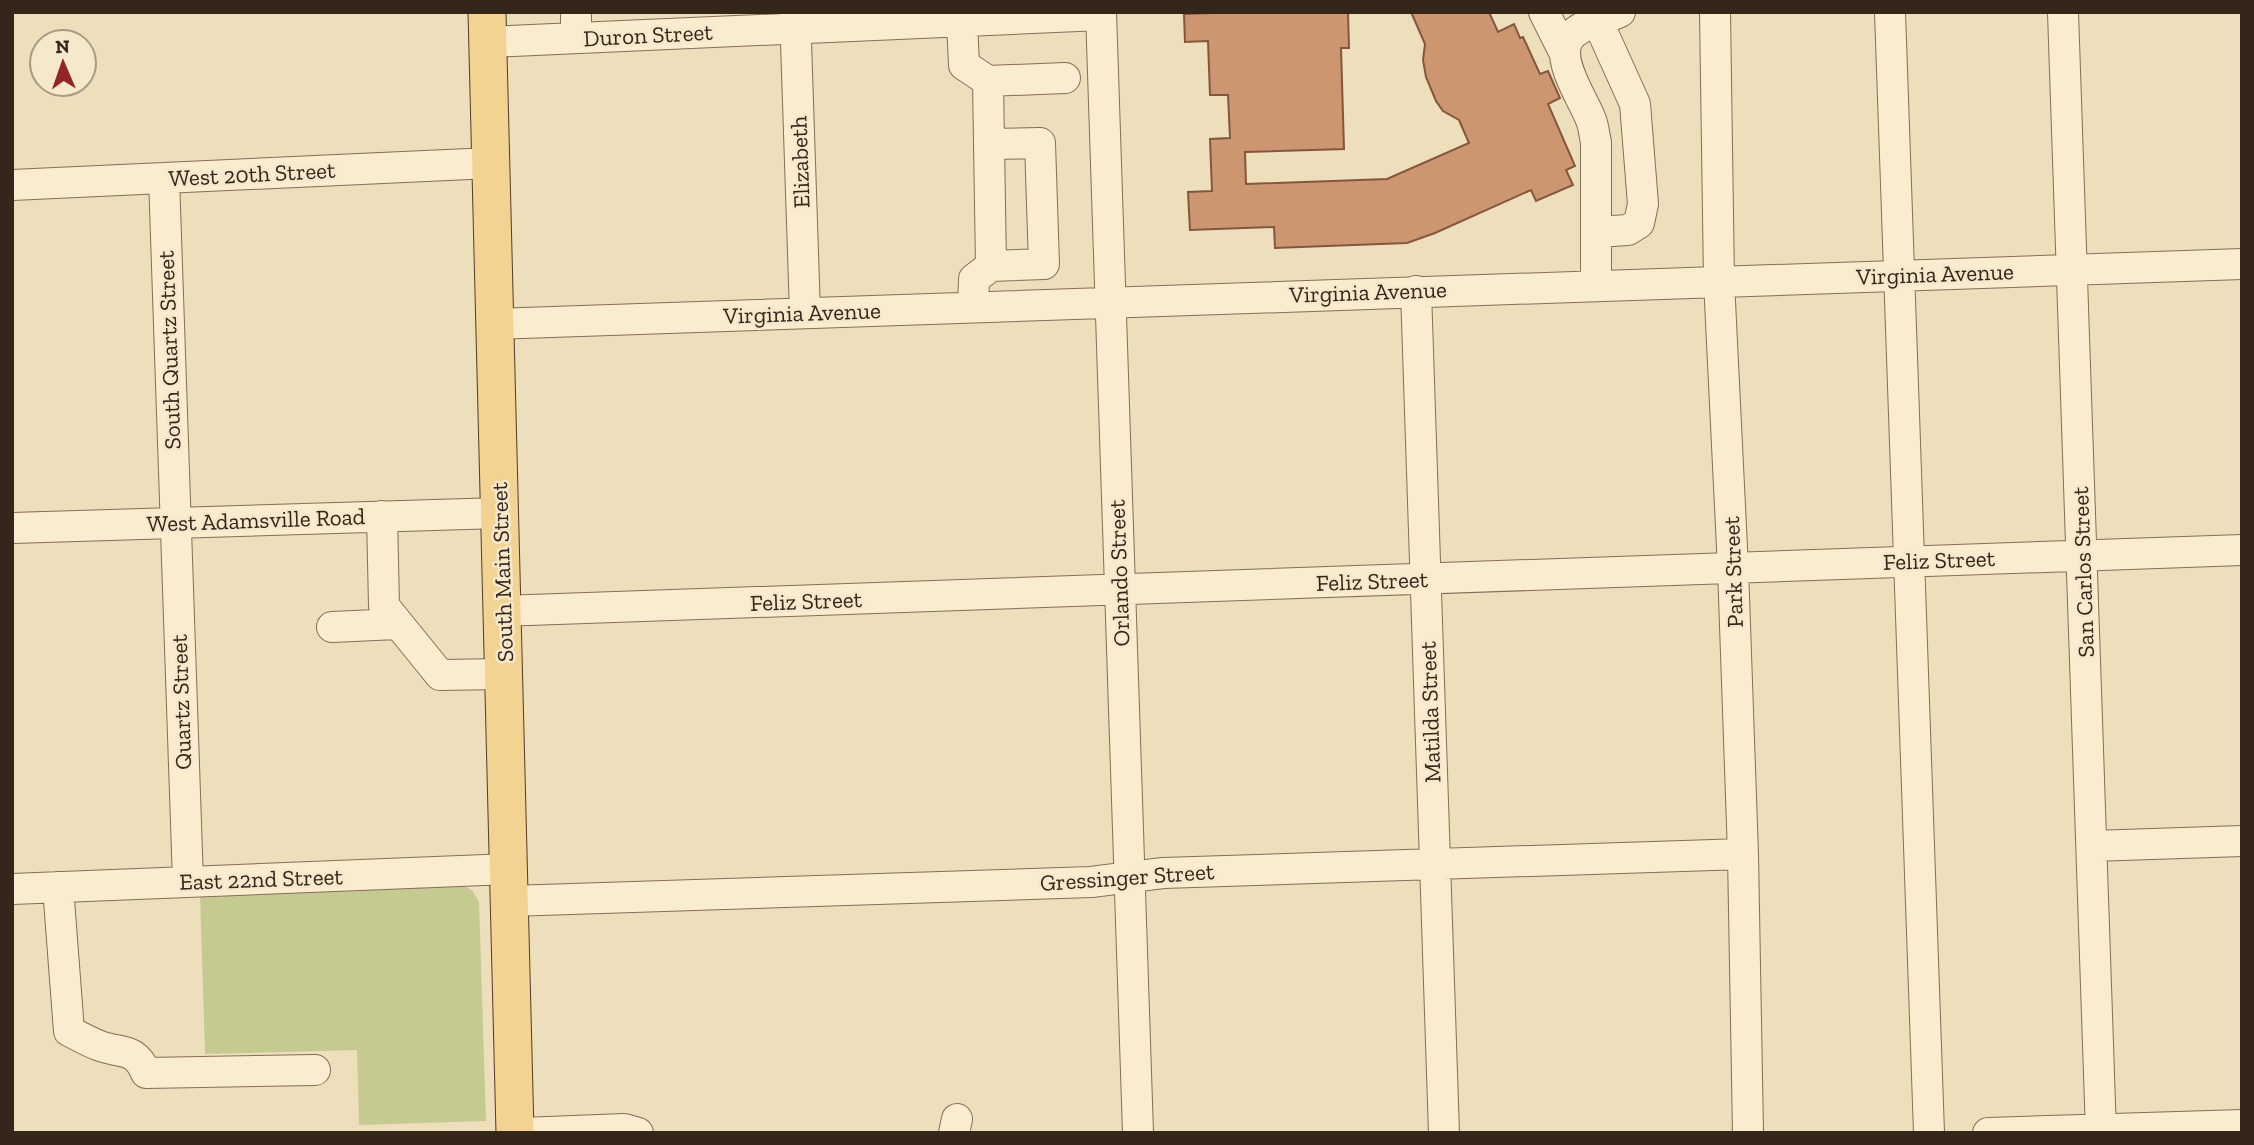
<svg xmlns="http://www.w3.org/2000/svg" width="2254" height="1145" viewBox="0 0 2254 1145" font-family="'Zilla Slab',serif">
<style>
.green{fill:#c5cb90}
.building{fill:#cc9671;stroke:#84573c;stroke-width:2}
.lines{fill:none;stroke-linecap:round;stroke-linejoin:round}
.minor-casing{stroke:#856e56;stroke-width:32}
.major-casing{stroke:#523c2a;stroke-width:39}
.minor{stroke:#f9eccf;stroke-width:30}
.major{stroke:#f2d392;stroke-width:37}
.labels{text-anchor:middle;stroke-width:5;stroke-linejoin:round;paint-order:stroke}
.street-label{font-size:23px;fill:#34261b;stroke:#f5e8cb}
</style>
<rect width="100%" height="100%" fill="#eddebc"/>
<!-- green -->
<path class="green" d="M462,885L472,890L479,902L486,1121L359,1125L357,1050L205,1054L200,894Z"/>
<!-- building -->
<path class="building" d="M1240,12H1348L1349,48H1341L1344,149L1245,152L1246,184L1387,179L1469,143L1459,120L1443,111L1436,101L1426,77L1423,60L1425,44L1411,12H1489L1498,32L1514,24L1520,38L1523,37L1540,74L1548,71L1560,98L1548,104L1575,166L1566,170L1573,185L1536,201L1531,190L1435,233L1407,243L1275,248L1274,227L1190,230L1188,192L1212,191L1210,139L1230,138L1228,95H1210L1208,41L1185,42L1184,14Z"/>
<g class="lines">
<defs>
<path id="minor" d="M576,12V38
M795,12L805,313
M1101,12L1138,1133
M1544,12L1565,54
M1715,12L1719,281L1733,568L1743,854L1748,1133
M1890,12L1929,1133
M2063,12L2101,1133
M962,22L964,65L988,81L991,266L1044,264L1040,143L989,144
M488,42L1101,15
M988,81L1065,78
M164,178L188,882
M12,185L491,163
M1596,232L1628,230L1639,223L1643,204L1635,104L1598,22
M1596,285V142C1594,135 1594,127 1591,120C1584,100 1553,58 1570,37C1581,24 1604,19 1620,12
M1416,291L1444,1133
M973,306L974,279L991,266
M495,324L2242,264
M382,516L384,606L440,675L504,674
M12,528L500,513
M503,611L2242,550
M332,627L397,624
M2092,846L2242,841
M58,887L69,1031C79,1036 89,1042 100,1046C123,1054 135,1047 146,1073L315,1070
M12,889L510,869
M510,901L1091,882L1163,873L1743,854
M522,1133L624,1129L638,1133
M954,1133L957,1119
M1988,1133L2242,1125"/>
<path id="major" d="M487,12L515,1133"/>
</defs>
<!-- minor casing -->
<use href="#minor" class="minor-casing"/>
<!-- major casing -->
<use href="#major" class="major-casing"/>
<!-- minor -->
<use href="#minor" class="minor"/>
<!-- major -->
<use href="#major" class="major"/>
</g>
<g class="labels">
<!-- street labels -->
<g class="street-label">
<text transform="translate(648 35) rotate(-3)" y="8">Duron Street</text>
<text transform="translate(800 162) rotate(-92)" y="8">Elizabeth</text>
<text transform="translate(252 174) rotate(-3)" y="8">West 20th Street</text>
<text transform="translate(1935 274) rotate(-2)" y="8">Virginia Avenue</text>
<text transform="translate(1368 292) rotate(-2)" y="8">Virginia Avenue</text>
<text transform="translate(802 313) rotate(-2)" y="8">Virginia Avenue</text>
<text transform="translate(169 350) rotate(-92)" y="8">South Quartz Street</text>
<text transform="translate(256 520) rotate(-2)" y="8">West Adamsville Road</text>
<text transform="translate(1939 560) rotate(-2)" y="8">Feliz Street</text>
<text transform="translate(502 572) rotate(-92)" y="8">South Main Street</text>
<text transform="translate(1733 572) rotate(-92)" y="8">Park Street</text>
<text transform="translate(2083 572) rotate(-92)" y="8">San Carlos Street</text>
<text transform="translate(1119 573) rotate(-92)" y="8">Orlando Street</text>
<text transform="translate(1372 581) rotate(-2)" y="8">Feliz Street</text>
<text transform="translate(806 601) rotate(-2)" y="8">Feliz Street</text>
<text transform="translate(181 702) rotate(-92)" y="8">Quartz Street</text>
<text transform="translate(1430 712) rotate(-92)" y="8">Matilda Street</text>
<text transform="translate(1127 877) rotate(-4)" y="8">Gressinger Street</text>
<text transform="translate(261 879) rotate(-2)" y="8">East 22nd Street</text>
</g>
</g>
<!-- border -->
<rect width="2254" height="1145" fill="none" stroke="#34261b" stroke-width="28"/>
<!-- north arrow -->
<g transform="translate(63 63) rotate(358)"><circle r="33" fill="#f5e8cb" stroke="#a89a85" stroke-width="2"/>
<path d="M0-5L12 26L0 18L-12 26Z" fill="#942628"/>
<text y="-10" font-size="19" font-weight="bold" text-anchor="middle" fill="#34261b">N</text>
</g>
</svg>
